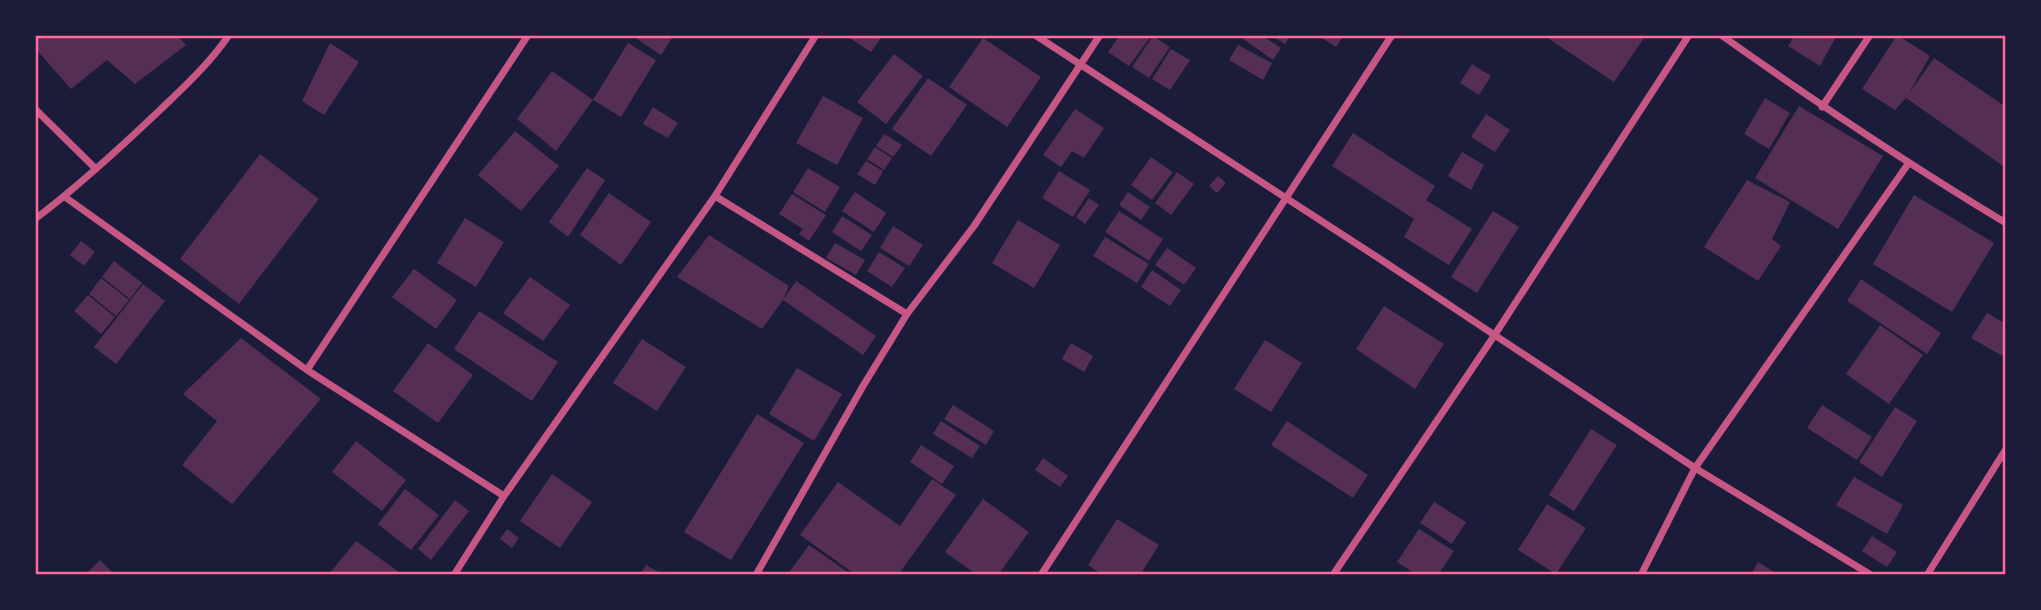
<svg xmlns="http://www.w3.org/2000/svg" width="2041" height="610" viewBox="0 0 2041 610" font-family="Rubik,sans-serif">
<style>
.building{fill:#542f53}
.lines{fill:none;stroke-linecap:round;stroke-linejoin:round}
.minor{stroke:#c65784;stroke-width:7}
.neatline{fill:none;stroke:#ff6b9d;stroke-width:2.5}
</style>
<rect width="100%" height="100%" fill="#1b1b3a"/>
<!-- building -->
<path class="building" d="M35,35H177L186,45L135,84L107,60L71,89L35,48Z
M631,35H674L661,55Z
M845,35H883L871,52Z
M1120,35L1151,36L1129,66L1108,52Z
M1245,35H1261L1281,48L1273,60L1243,39Z
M1270,35H1291L1285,44Z
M1317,35H1344L1336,47Z
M1543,35H1640L1644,38L1614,82Z
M1795,35H1837L1820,66L1788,46Z
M1897,35L1930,56L1908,95L1934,58L2006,107V168L1906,98L1895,110L1862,89Z
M1153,36L1170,47L1149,78L1132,67Z
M983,38L1041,77L1007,127L949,87Z
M330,43L359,62L324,115L302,101Z
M628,43L656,60L621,117L593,100L556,151L517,119L552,71L593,100Z
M1238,45L1272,63L1263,80L1229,60Z
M1171,49L1190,60L1170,90L1152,79Z
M894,54L923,76L886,124L857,102Z
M1472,64L1491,76L1479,95L1460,83Z
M928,78L967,105L931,156L892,129Z
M823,96L863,118L837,165L796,143Z
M1765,98L1790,113L1769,149L1744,134Z
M1799,106L1883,156L1838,229L1755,178Z
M653,107L678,123L668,138L643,124Z
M1075,109L1104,128L1084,158L1072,151L1061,167L1043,155Z
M1486,114L1510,130L1495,152L1471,137Z
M515,131L559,166L521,211L478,175Z
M1353,133L1435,186L1426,200L1472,229L1449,265L1404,237L1414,219L1332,166Z
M884,134L902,145L893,157L876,146Z
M875,147L892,158L884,170L867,159Z
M1462,152L1484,165L1471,190L1448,176Z
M260,154L319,199L239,304L180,259Z
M1151,157L1173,172L1152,200L1131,185Z
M866,161L883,171L875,185L857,174Z
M587,168L605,180L568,237L549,222Z
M808,168L840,187L825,212L793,192Z
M1059,171L1090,190L1073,217L1042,198Z
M1177,172L1194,184L1171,215L1155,203Z
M1218,176L1226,183L1217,193L1209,186Z
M1747,180L1790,202L1772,239L1781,246L1758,281L1704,247Z
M855,192L886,213L874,232L842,211Z
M1128,192L1150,207L1141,220L1119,205Z
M609,193L651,222L621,265L580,235Z
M792,194L826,215L809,241L799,234L803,229L779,214Z
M1914,195L1994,243L1952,312L1873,264Z
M1089,198L1099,205L1085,224L1076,217Z
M1119,211L1163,239L1149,261L1105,232Z
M1493,211L1519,227L1477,293L1451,277Z
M842,216L872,235L861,251L832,232Z
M465,218L504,242L476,287L437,263Z
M1018,220L1060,245L1034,288L992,263Z
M893,226L923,245L909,266L880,248Z
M709,235L789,286L783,300L762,329L677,277Z
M1105,237L1149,264L1137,283L1093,256Z
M81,241L95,252L84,266L70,255Z
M835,243L865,260L856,275L826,258Z
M1167,248L1196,268L1184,285L1155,265Z
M879,252L905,268L892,287L867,271Z
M114,261L142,283L130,299L102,277Z
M414,269L457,300L436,329L392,297Z
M1152,270L1181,290L1170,306L1141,287Z
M530,277L570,305L543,341L503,313Z
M101,278L129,300L116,316L89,294Z
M1861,279L1941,333L1927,354L1847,301Z
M796,281L876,336L863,355L783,300Z
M143,284L165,301L116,364L94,347Z
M88,295L115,317L101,334L74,311Z
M1384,306L1444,344L1415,389L1356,349Z
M479,311L558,362L532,401L454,349Z
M1987,313L2006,324V358L1971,338Z
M1880,325L1923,355L1889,404L1846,374Z
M241,338L321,399L232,504L182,465L217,421L183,394Z
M642,339L686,367L657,411L613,383Z
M1265,340L1302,363L1271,412L1234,389Z
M428,343L473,375L438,423L393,391Z
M1071,343L1093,356L1084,372L1062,359Z
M797,368L842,394L814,441L769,414Z
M953,405L994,431L986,445L944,419Z
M1822,405L1872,437L1857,460L1807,428Z
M1895,407L1917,421L1882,477L1859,462Z
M757,414L804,443L731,560L684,532Z
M941,421L980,446L972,458L933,434Z
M1287,421L1368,475L1353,498L1271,445Z
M1591,429L1617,445L1574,511L1549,495Z
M356,441L406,480L382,511L332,472Z
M921,445L954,466L942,484L910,462Z
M1043,458L1068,476L1060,487L1035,470Z
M552,474L592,502L560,548L520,521Z
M1854,477L1903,505L1887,534L1836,505Z
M932,479L956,495L898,575H856L800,535L838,482L900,526Z
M405,489L439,515L411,550L378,524Z
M983,499L1029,532L998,575H977L945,552Z
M455,500L469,511L431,560L418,549Z
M1434,502L1466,522L1452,544L1420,523Z
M1547,504L1586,528L1556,574L1518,550Z
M1117,519L1159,545L1140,575H1103L1088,565Z
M507,529L519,538L512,548L500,539Z
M1419,529L1454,551L1438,575H1417L1397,562Z
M1872,536L1897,552L1887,567L1862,551Z
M356,541L403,575H328Z
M809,545L852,575H795L790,571Z
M100,560L112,572L109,575H85Z
M1758,562L1779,575H1751Z
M646,565L664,575H640Z"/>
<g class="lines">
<!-- minor -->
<path class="minor" d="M1035,35L1380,259L1695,468L1871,575
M1721,35C1814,101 1908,164 2006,223
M1822,107L1870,35
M35,109L96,169
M715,196L907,314
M65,197L307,370L504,496L715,196L816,35
M35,219C79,186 120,148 160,110C185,86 210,63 229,35
M307,370L528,35
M454,575L504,496
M756,575L863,386L907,314L974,226L1100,35
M1041,575L1392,35
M1333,575L1494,336L1689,35
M1641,575L1695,468L1908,164
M1927,575L2006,449"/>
</g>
<!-- border -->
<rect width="2041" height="610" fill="none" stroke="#1b1b3a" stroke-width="74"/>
<rect x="37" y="37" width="1967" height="536" class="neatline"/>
</svg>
